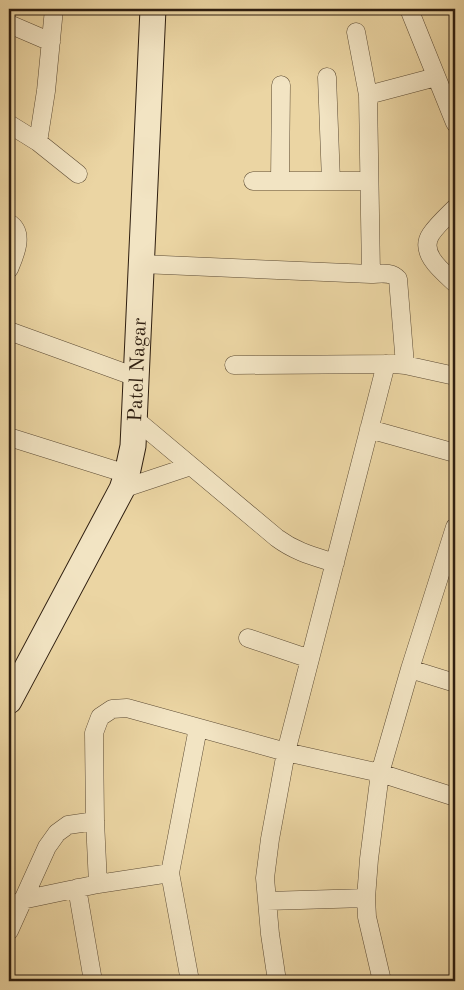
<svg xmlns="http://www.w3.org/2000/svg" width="464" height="990" viewBox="0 0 464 990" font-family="'Old Standard TT',serif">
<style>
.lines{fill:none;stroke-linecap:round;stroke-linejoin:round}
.street-casing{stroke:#5c4b34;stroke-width:19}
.secondary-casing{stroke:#2d1d0f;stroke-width:27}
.street{stroke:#f2e4c3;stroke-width:18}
.secondary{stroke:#f2e4c3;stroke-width:25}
.labels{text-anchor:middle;stroke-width:4;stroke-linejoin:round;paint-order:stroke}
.street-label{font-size:20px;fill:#2d1d0f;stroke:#f2e4c3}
</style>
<rect width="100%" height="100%" fill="#ebd5a3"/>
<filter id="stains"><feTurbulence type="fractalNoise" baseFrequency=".004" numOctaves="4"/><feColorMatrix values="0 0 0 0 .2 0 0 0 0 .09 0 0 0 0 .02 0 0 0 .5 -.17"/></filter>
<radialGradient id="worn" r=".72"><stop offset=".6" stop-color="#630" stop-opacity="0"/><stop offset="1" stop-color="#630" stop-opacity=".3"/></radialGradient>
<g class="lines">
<defs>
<path id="street" d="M409,9L455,123
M9,24L51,42
M356,32L368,95L371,274
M327,77L331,181
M368,95L436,77
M9,124L38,142L78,174
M38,142L46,91L54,9
M253,181H369
M280,181L281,85
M455,208C447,216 437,225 431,234C418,253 443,272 455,283
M9,223C25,233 15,255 9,269
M141,264L371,274C380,274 391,271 398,279L405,365
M9,331L136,377
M234,365L395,364L405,365L455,376
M135,419L277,538C296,552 313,556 335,563
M369,429L455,453
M9,437L127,474
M122,489L191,466
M248,638L310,659
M410,669L455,683
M98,884L95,821L94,733L100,717L112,709L127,708L286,752L380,773L455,797
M77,888L93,981
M22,900L98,884L170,873
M267,901L366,898
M9,931L47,847L57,833L68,825L95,821
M190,981L170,873L198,728
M277,981L270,934L265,878L270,839L286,752L386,364
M382,981L367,917L366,898L369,859L380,773L410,669L455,527"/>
<g id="secondary">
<path id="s1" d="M9,701L122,489L127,474L133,446L153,9"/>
</g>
</defs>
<!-- street casing -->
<use href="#street" class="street-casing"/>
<!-- secondary casing -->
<use href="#secondary" class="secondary-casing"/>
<!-- street -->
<use href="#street" class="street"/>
<!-- secondary -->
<use href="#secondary" class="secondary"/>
</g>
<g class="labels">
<!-- street labels -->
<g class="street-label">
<text dy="7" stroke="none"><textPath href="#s1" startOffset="361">Patel Nagar</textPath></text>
</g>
</g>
<!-- margin -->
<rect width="464" height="990" fill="none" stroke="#ebd5a3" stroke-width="30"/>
<rect x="10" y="10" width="444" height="970" fill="none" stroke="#2d1d0f" stroke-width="2.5"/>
<rect x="15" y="15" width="434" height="960" fill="none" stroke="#2d1d0f"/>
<rect width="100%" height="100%" filter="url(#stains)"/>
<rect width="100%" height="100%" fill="url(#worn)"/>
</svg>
